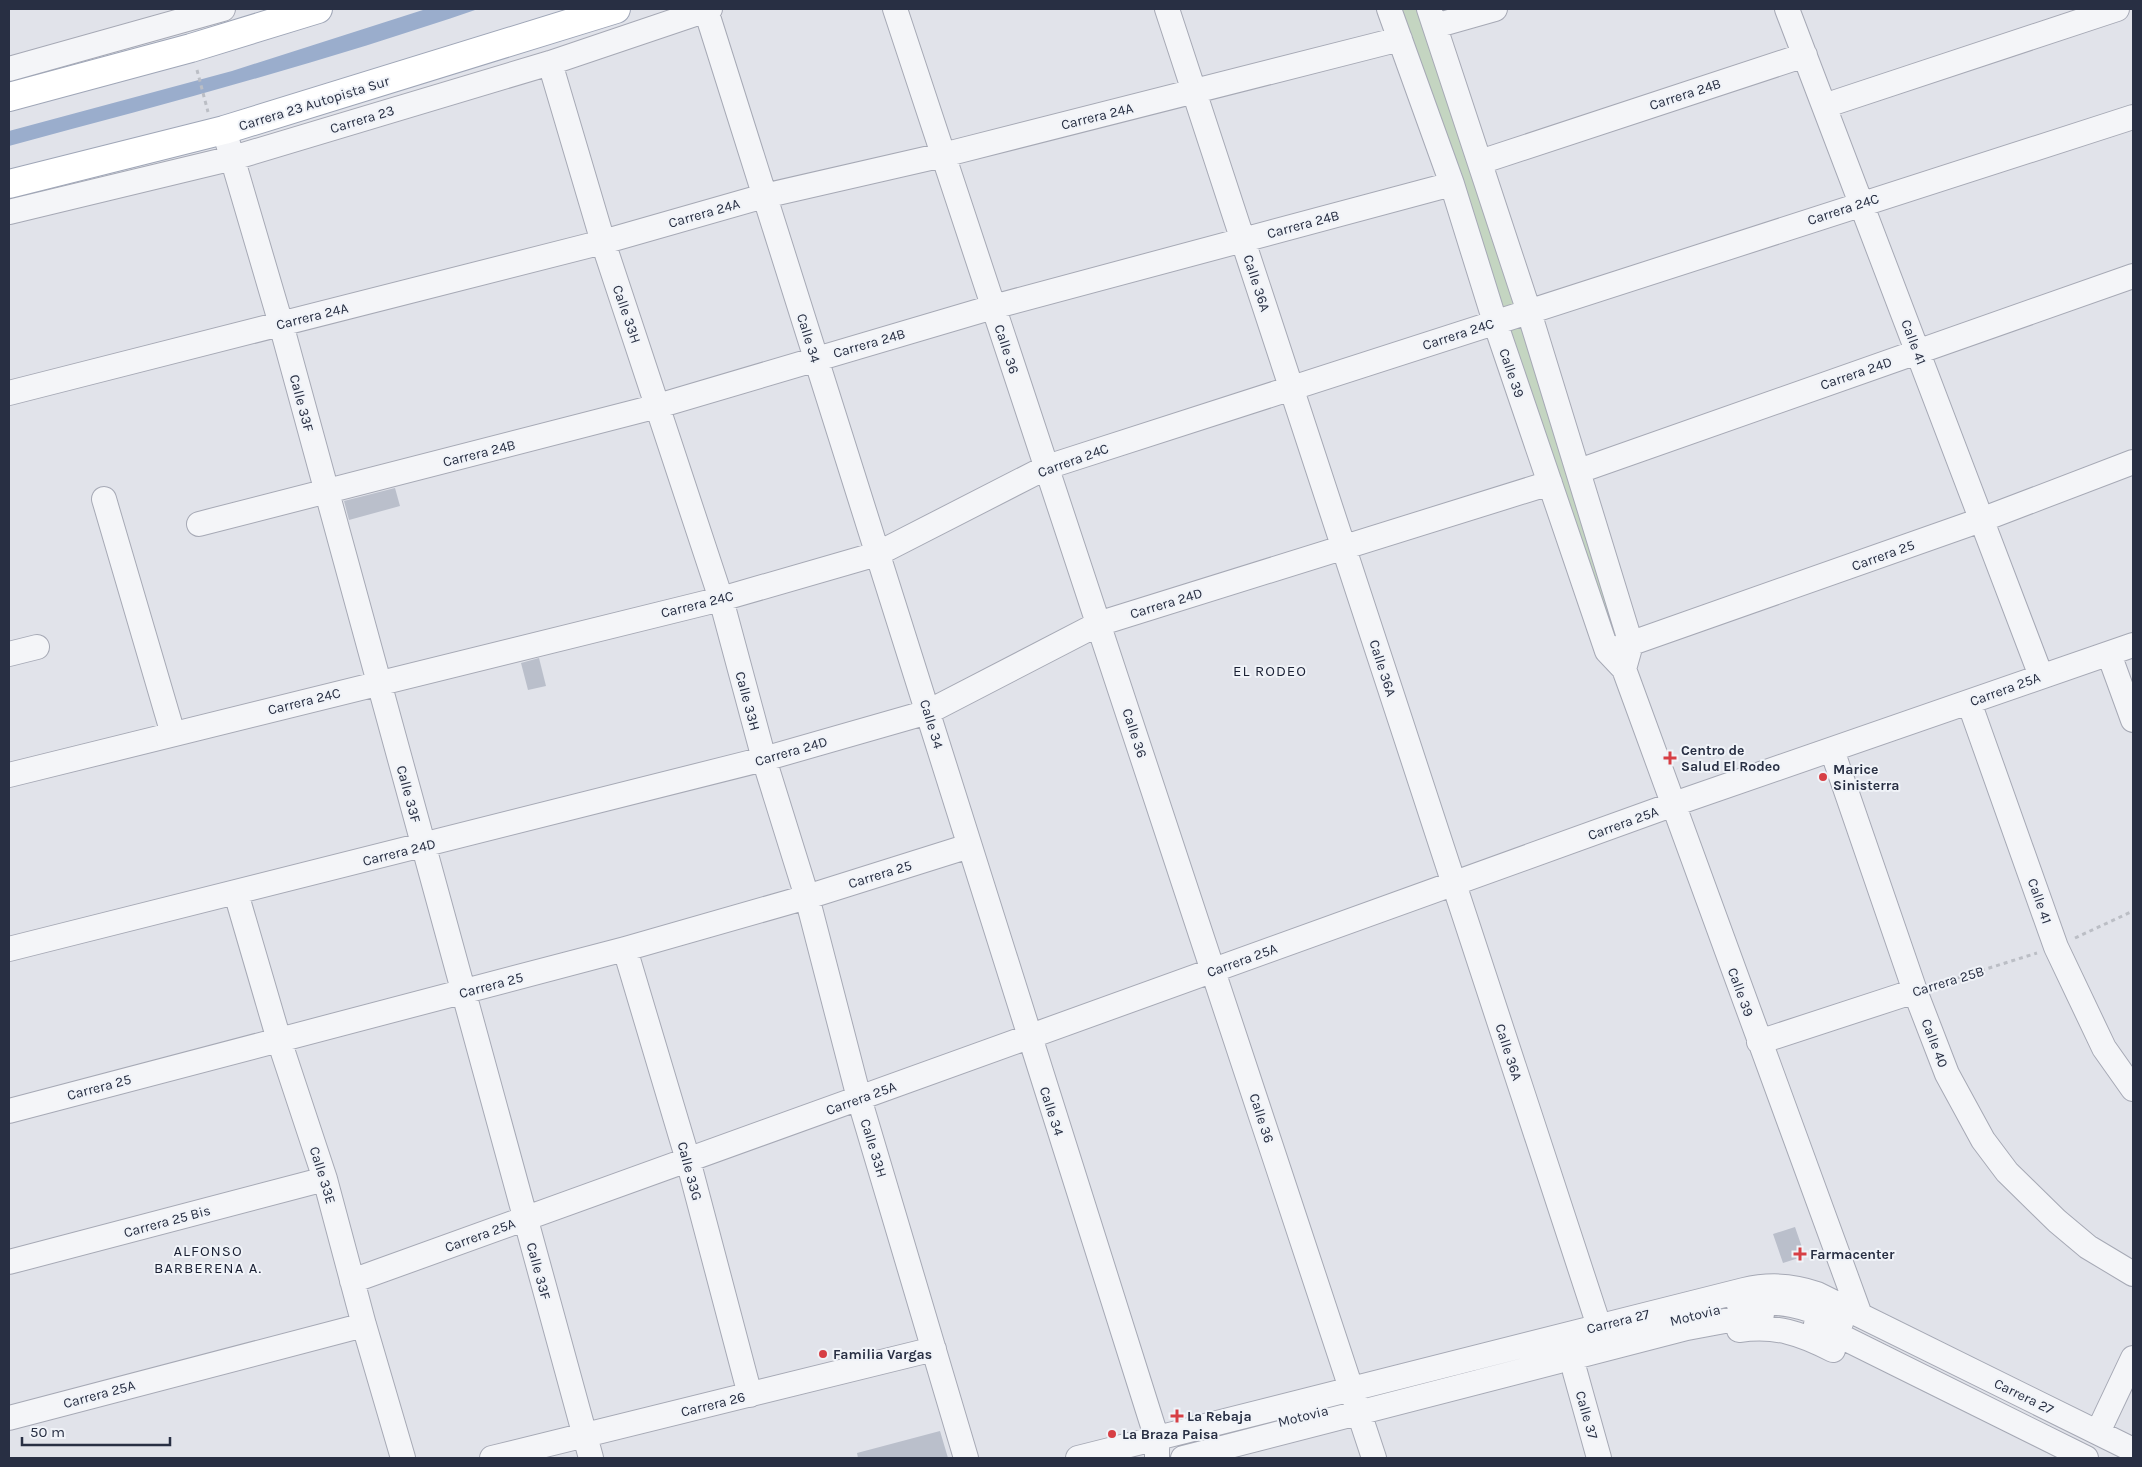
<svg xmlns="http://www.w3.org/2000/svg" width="2142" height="1467" viewBox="0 0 2142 1467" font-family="Karla,sans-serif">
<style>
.green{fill:#c4d5c1}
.water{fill:#9aadcc}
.building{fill:#babfcb}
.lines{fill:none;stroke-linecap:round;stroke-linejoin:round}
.minor-casing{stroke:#a6a9b5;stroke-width:26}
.major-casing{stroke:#9fa6b7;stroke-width:30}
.path{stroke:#bbbec5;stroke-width:3;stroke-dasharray:4 4;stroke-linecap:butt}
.minor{stroke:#f4f5f8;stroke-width:24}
.major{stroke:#fff;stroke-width:28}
.poi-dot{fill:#d73f45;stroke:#f0f3f8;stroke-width:2}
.labels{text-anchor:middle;stroke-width:4;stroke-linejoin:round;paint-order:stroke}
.street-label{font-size:14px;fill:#282f43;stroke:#f0f3f8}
.poi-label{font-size:14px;font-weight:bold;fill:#282f43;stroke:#f0f3f8;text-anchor:start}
.neighbourhood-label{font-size:15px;letter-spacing:1px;fill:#1a2034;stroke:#f0f3f8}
</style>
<rect width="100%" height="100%" fill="#e1e3ea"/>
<!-- green -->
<path class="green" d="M1389,9H1429L1631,644L1607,651Z"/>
<!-- water -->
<path class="water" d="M426,9H478C324,62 166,104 9,146V131L232,71Z"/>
<!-- building -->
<path class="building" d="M395,488L400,506L349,520L344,501Z
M539,658L546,686L528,690L521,663Z
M1795,1227L1805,1256L1783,1263L1773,1234Z
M940,1431L948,1458H858L857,1453Z"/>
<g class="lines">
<defs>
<path id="minor" d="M895,9L1374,1458
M1167,9L1599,1326
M1389,9L1452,184L1495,322L1607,651L1624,669L1860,1315
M1429,9L1529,312L1631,644L1624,669
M1787,9L2041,676
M706,10L1157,1439V1458
M1435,26L1495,9
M550,63L603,242L721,599L764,759L807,897L859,1098L966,1458
M9,69L223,9
M1824,106L2117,9
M224,130L281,324L591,1458
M1480,162L1805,55
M9,212L233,158L550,63L710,9
M9,393L603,242L764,196L943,155L1400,39
M1579,471L2133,276
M104,499L173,734
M199,524L658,406L993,307L1452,184
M1615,649L1981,520L2133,462
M9,654L37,647
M2109,654L2133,720
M1969,702L2056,947L2104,1048L2133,1089
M1832,750L1915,991L1947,1074L1983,1140L2007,1172L2057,1221L2088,1247L2133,1274
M9,775L721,599L877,554L1047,467L2133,117
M236,893L279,1040L325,1179L364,1325L403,1458
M9,949L764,759L928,712L1098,624L1550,483
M625,949L688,1160L750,1395
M1759,1042L1915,991
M9,1111L625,949L807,897L969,846
M9,1262L325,1179
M352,1281L1674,804L2133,645
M1739,1305C1776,1298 1808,1306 1841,1323
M1816,1324L2086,1458
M1739,1330C1776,1325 1800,1333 1833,1350
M1575,1372L1599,1458
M9,1418L364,1325
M2098,1432L2133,1358
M492,1458L934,1349
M1078,1458L1744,1290C1769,1284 1792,1285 1817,1294L2133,1450
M1183,1458L1687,1328L1762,1314"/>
<path id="major" d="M9,97L191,48L318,9
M9,184L224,130L616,9"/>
</defs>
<!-- minor casing -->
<use href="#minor" class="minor-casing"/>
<!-- major casing -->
<use href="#major" class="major-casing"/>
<!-- path -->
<path class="path" d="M197,70L208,112
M2075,938L2133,911
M1935,985L2037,953"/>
<!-- minor -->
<use href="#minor" class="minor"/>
<!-- major -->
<use href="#major" class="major"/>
</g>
<!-- markers -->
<g class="poi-dot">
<path d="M1667.5 750.5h5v5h5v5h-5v5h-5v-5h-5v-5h5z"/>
<circle cx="1823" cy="777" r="5"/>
<path d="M1797.5 1246.5h5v5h5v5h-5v5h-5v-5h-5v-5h5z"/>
<circle cx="823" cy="1354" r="5"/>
<path d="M1174.5 1408.5h5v5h5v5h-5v5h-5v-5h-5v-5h5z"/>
<circle cx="1112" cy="1434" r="5"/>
</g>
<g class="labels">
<!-- street labels -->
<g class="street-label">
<text transform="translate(1685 94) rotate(-18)" y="5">Carrera 24B</text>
<text transform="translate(314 103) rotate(-17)" y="5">Carrera 23 Autopista Sur</text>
<text transform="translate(1097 116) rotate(-14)" y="5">Carrera 24A</text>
<text transform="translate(362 119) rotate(-17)" y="5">Carrera 23</text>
<text transform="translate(1843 209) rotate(-18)" y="5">Carrera 24C</text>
<text transform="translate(704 213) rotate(-16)" y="5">Carrera 24A</text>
<text transform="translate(1303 224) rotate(-15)" y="5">Carrera 24B</text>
<text transform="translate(1257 283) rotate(72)" y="5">Calle 36A</text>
<text transform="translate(627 314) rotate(71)" y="5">Calle 33H</text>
<text transform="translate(312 316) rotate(-14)" y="5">Carrera 24A</text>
<text transform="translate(1458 334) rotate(-18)" y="5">Carrera 24C</text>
<text transform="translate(809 338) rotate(73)" y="5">Calle 34</text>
<text transform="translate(1914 342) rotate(69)" y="5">Calle 41</text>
<text transform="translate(869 343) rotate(-16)" y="5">Carrera 24B</text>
<text transform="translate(1007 349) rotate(72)" y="5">Calle 36</text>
<text transform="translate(1512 373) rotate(71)" y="5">Calle 39</text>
<text transform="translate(1856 373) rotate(-19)" y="5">Carrera 24D</text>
<text transform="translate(302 403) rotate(75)" y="5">Calle 33F</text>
<text transform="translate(479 453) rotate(-14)" y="5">Carrera 24B</text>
<text transform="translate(1073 460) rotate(-20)" y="5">Carrera 24C</text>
<text transform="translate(1883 555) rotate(-20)" y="5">Carrera 25</text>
<text transform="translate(1166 603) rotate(-17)" y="5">Carrera 24D</text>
<text transform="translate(697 604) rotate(-14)" y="5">Carrera 24C</text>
<text transform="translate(1383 668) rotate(72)" y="5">Calle 36A</text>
<text transform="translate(2005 689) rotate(-20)" y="5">Carrera 25A</text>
<text transform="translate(304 701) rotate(-14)" y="5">Carrera 24C</text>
<text transform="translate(748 701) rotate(75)" y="5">Calle 33H</text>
<text transform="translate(932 724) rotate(73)" y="5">Calle 34</text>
<text transform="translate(1135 733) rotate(72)" y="5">Calle 36</text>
<text transform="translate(791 751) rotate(-16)" y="5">Carrera 24D</text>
<text transform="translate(409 794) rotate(75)" y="5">Calle 33F</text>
<text transform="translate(1623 823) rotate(-20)" y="5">Carrera 25A</text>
<text transform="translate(399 852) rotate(-14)" y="5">Carrera 24D</text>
<text transform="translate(880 874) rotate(-17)" y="5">Carrera 25</text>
<text transform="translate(2040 901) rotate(71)" y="5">Calle 41</text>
<text transform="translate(1242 960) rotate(-20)" y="5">Carrera 25A</text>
<text transform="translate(1948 981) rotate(-17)" y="5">Carrera 25B</text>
<text transform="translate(491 985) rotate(-15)" y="5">Carrera 25</text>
<text transform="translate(1741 992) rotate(70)" y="5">Calle 39</text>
<text transform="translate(1935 1043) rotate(69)" y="5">Calle 40</text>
<text transform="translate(1509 1052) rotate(72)" y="5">Calle 36A</text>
<text transform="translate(99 1087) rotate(-15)" y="5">Carrera 25</text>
<text transform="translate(861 1098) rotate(-20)" y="5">Carrera 25A</text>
<text transform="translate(1052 1111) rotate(72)" y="5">Calle 34</text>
<text transform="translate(1262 1118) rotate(72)" y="5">Calle 36</text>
<text transform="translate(874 1148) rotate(73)" y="5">Calle 33H</text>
<text transform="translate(690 1171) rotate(75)" y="5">Calle 33G</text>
<text transform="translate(323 1175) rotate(73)" y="5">Calle 33E</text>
<text transform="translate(167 1221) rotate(-15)" y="5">Carrera 25 Bis</text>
<text transform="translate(480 1235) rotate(-20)" y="5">Carrera 25A</text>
<text transform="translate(539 1271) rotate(75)" y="5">Calle 33F</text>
<text transform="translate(1695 1315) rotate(-14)" y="5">Motovia</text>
<text transform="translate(1618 1321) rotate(-14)" y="5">Carrera 27</text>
<text transform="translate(99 1394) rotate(-15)" y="5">Carrera 25A</text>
<text transform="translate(2024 1396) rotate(26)" y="5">Carrera 27</text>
<text transform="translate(713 1404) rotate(-14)" y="5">Carrera 26</text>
<text transform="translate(1587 1415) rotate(74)" y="5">Calle 37</text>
<text transform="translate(1303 1416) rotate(-14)" y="5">Motovia</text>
</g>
<!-- poi labels -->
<g class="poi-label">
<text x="1681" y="755">Centro de<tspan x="1681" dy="16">Salud El Rodeo</tspan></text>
<text x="1833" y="774">Marice<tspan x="1833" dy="16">Sinisterra</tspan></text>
<text x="1810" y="1259">Farmacenter</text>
<text x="833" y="1359">Familia Vargas</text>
<text x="1187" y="1421">La Rebaja</text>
<text x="1122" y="1439">La Braza Paisa</text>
</g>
<!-- neighbourhood labels -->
<g class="neighbourhood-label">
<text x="1270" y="676">EL RODEO</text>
<text x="208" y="1256">ALFONSO<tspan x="208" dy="17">BARBERENA A.</tspan></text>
</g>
</g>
<!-- border -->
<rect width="2142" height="1467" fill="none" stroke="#282f43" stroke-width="20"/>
<!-- scale -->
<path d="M22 1437v8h148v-8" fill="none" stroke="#282f43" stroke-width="2.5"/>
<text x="30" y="1437" font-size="15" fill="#282f43" stroke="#f0f3f8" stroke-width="4" paint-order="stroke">50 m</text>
</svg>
